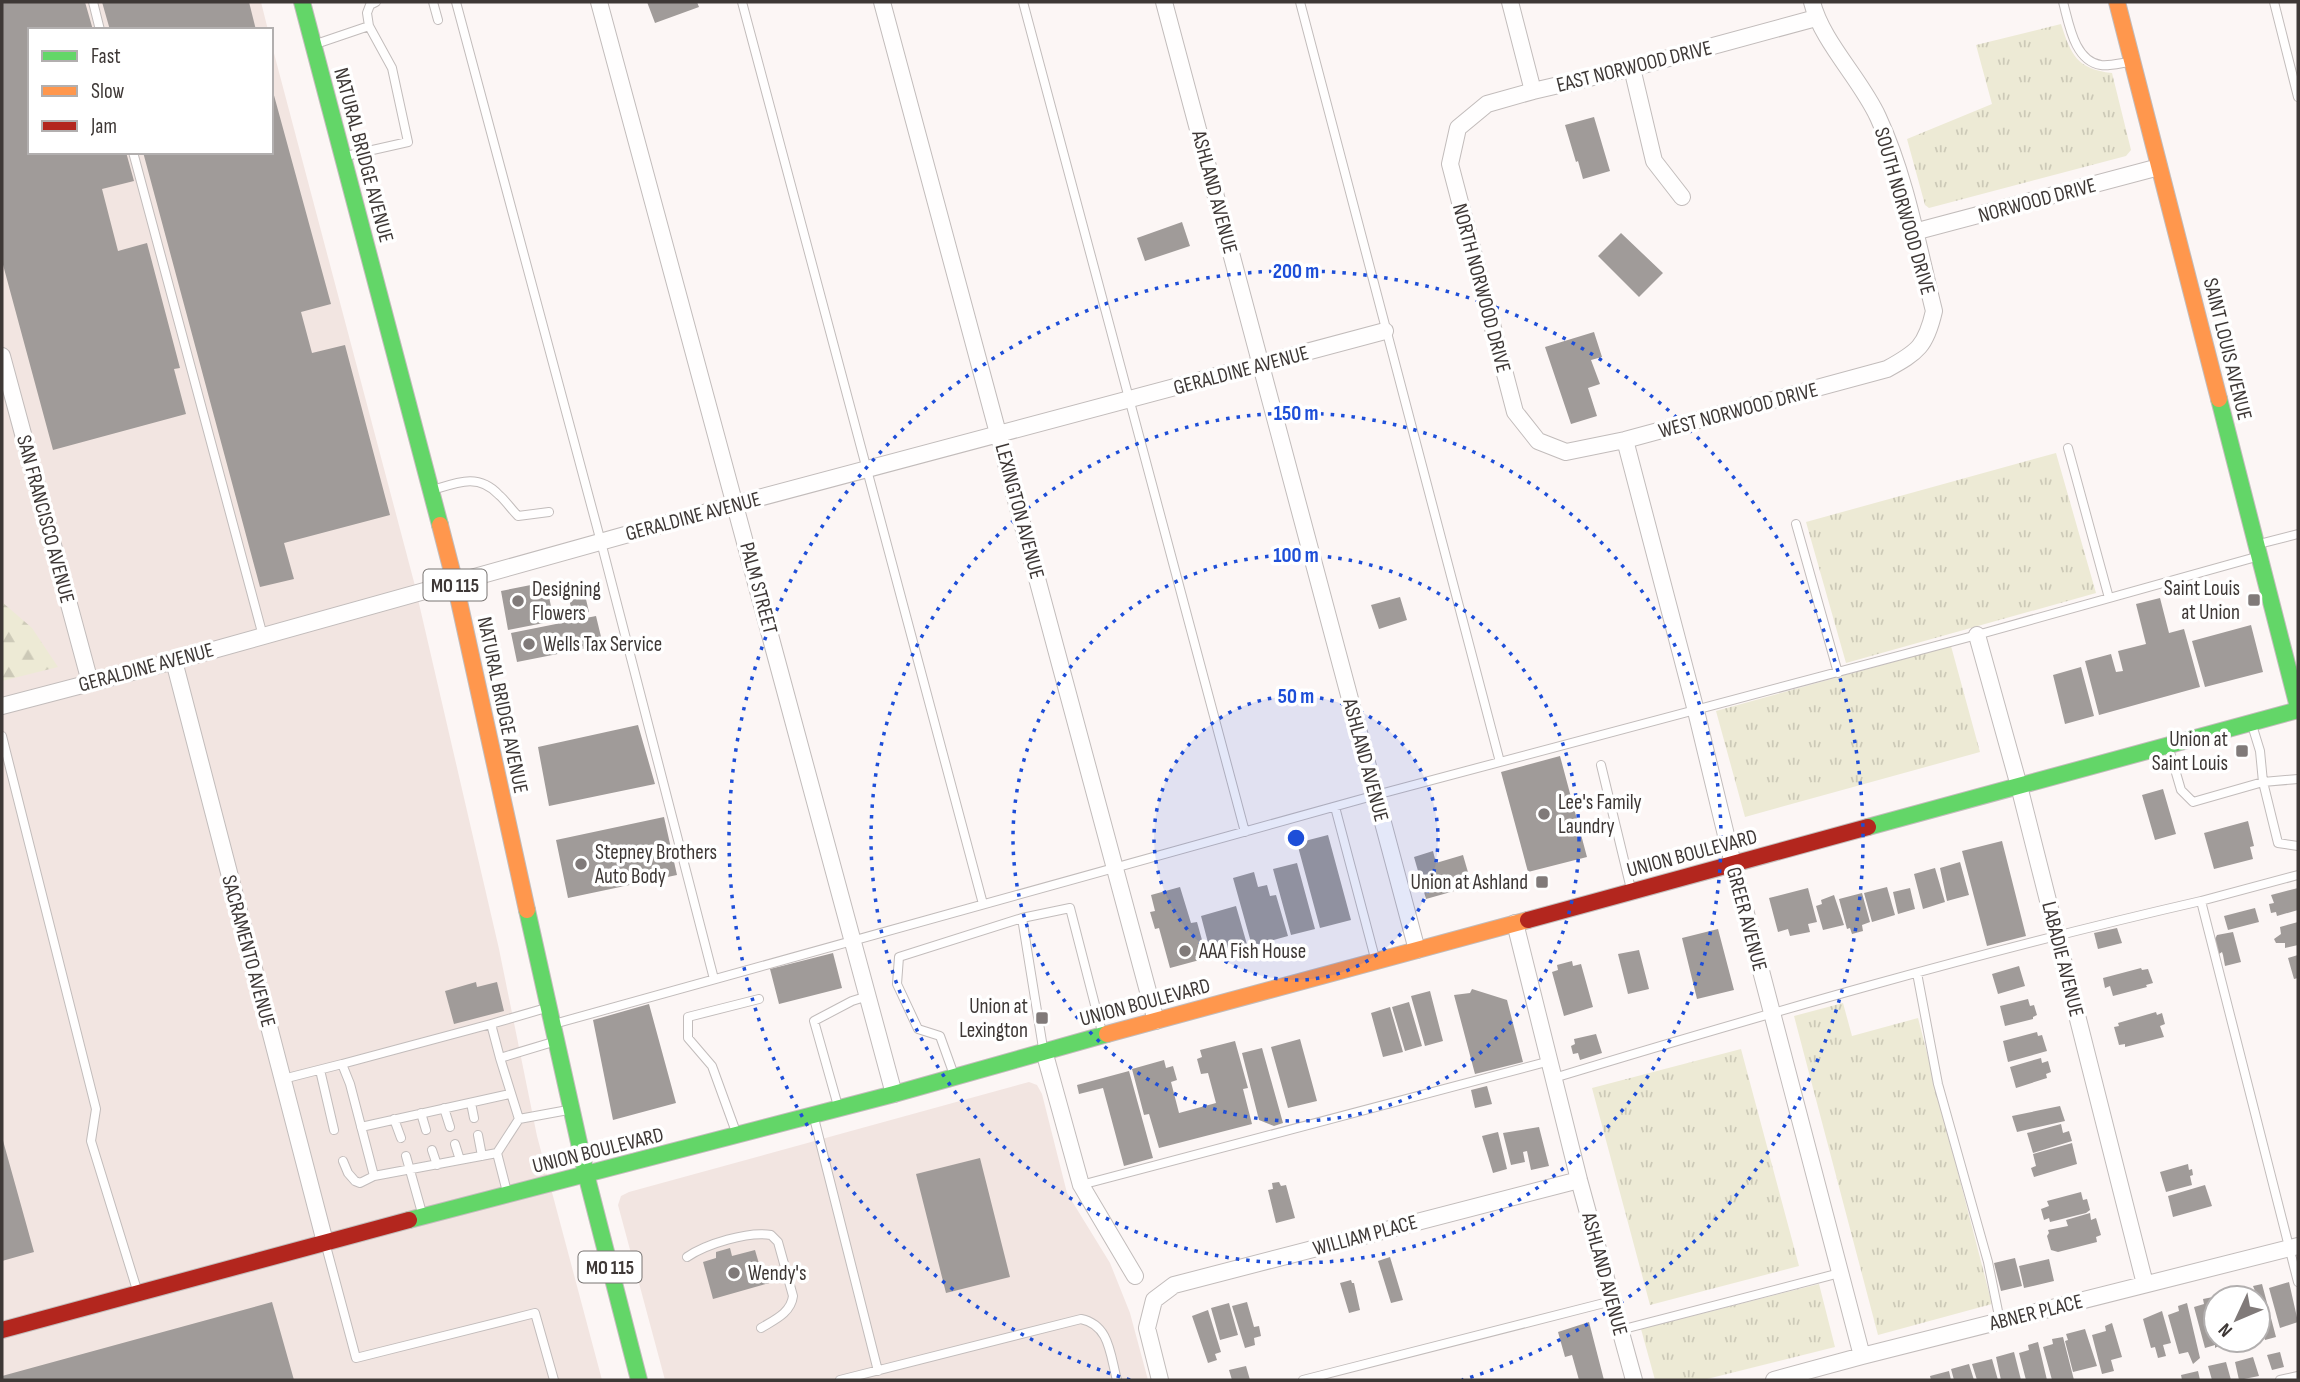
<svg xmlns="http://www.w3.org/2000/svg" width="2300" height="1382" viewBox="0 0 2300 1382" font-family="'Sofia Sans Condensed',sans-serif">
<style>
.built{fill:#f2e5e1}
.grass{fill:url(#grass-tufts)}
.forest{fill:url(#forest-firs)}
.building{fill:#a09b99}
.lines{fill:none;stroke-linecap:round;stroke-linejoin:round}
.lane-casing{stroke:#c2bcbb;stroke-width:10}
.street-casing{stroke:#c2bcbb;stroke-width:18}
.fast-casing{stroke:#c2bcbb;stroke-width:18}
.slow-casing{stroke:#c2bcbb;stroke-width:18}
.jam-casing{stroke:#c2bcbb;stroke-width:18}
.lane{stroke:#fffefe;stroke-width:8}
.street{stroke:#fffefe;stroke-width:16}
.fast{stroke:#63d668;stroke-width:16}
.slow{stroke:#ff974d;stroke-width:16}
.jam{stroke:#b3261e;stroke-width:16}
.ring{fill:none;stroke:#1d4ed8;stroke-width:3.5;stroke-dasharray:3.5 7}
.poi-dot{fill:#807a79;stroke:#fff;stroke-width:2.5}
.labels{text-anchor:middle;stroke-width:7;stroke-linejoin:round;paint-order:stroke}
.shield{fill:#fff;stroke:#787472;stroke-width:2}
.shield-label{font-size:19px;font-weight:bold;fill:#3e3836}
.street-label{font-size:21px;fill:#3e3836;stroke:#fff}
.poi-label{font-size:21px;fill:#3e3836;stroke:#fff;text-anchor:start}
.centre{fill:#1d4ed8;stroke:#fff;stroke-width:3.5}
.ring-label{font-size:21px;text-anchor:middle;font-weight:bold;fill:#1d4ed8;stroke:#fff;stroke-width:7;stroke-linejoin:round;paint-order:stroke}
</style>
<defs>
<pattern id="grass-tufts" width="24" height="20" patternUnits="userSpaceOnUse" patternTransform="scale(1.75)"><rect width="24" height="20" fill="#edead5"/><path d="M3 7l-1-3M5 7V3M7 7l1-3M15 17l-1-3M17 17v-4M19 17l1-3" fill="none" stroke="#ccc9b7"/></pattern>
<pattern id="forest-firs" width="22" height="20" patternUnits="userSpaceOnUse" patternTransform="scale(1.75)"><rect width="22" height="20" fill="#edead5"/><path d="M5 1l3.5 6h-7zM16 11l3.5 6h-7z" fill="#ccc9b7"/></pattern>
</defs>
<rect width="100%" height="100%" fill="#fcf6f5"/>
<!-- built -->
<path class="built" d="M2,2H261L268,30H30V152H271V42L414,582L499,949L537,1136L602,1380H2Z
M1029,1082L1037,1085L1042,1094L1067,1193L1110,1263L1130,1313L1148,1380H665L618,1205L621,1196L629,1192Z"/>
<!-- grass -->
<path class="grass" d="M2061,24C2071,55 2077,69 2112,73L2131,150L2126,156L1929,208L1925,205L1907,139L1992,104L1976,45Z
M2056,453L2096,593L1846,663L1806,522Z
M1951,646L1980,752L1745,817L1716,711Z
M1843,1003L1852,1036L1918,1018L1992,1304L1878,1335L1794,1016Z
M1741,1049L1799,1266L1650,1305L1592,1088Z
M1819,1284L1835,1347L1703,1380H1655L1641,1329Z"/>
<!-- forest -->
<path class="forest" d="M2,602L32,628L58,667L2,681Z"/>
<!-- building -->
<path class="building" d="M2,2H85L93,30H30V152H126L134,181L102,189L118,251L147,243L180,368L174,369L186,414L53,450L2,261Z
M102,2H249L256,30H110Z
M647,2H697L699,7L655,23Z
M272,88L331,304L301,312L312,353L345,345L390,515L284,543L294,579L260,587L143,152H271Z
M1594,117L1610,171L1583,179L1578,161L1576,162L1565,125Z
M1182,222L1190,246L1145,261L1137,238Z
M1621,233L1663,273L1639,297L1598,256Z
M1594,332L1602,357L1591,360L1600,384L1588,388L1597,416L1571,424L1545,347Z
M546,582L554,621L508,630L501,591Z
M585,595L589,612L573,616L569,599Z
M1400,597L1407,620L1379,629L1371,605Z
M2160,598L2169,633L2184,629L2200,687L2099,715L2085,661L2111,654L2116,672L2123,671L2118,651L2146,644L2136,604Z
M596,616L603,645L517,662L511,633Z
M2251,625L2263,672L2205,687L2192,641Z
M2081,667L2094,716L2065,724L2053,675Z
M638,725L655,784L549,806L538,747Z
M1560,756L1587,857L1528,872L1501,772Z
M2163,789L2176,834L2155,840L2142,795Z
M664,817L677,875L568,898L556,840Z
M2248,821L2254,846L2250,847L2253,859L2214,869L2204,833Z
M1328,835L1351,920L1320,928L1297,843Z
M2002,841L2026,936L1987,946L1962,851Z
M1433,851L1436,863L1463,855L1472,886L1426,899L1414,857Z
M1960,862L1969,895L1947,901L1940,868Z
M1297,863L1315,929L1291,935L1273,869Z
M1935,868L1945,902L1923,909L1914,874Z
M1254,872L1258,887L1267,885L1270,896L1276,895L1288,936L1252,946L1233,878Z
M1180,887L1191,923L1197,922L1207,958L1170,968L1159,928L1155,929L1150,912L1155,911L1151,895Z
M1887,887L1895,915L1872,922L1864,893Z
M1808,888L1817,922L1808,924L1810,932L1790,936L1788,929L1778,932L1769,898Z
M1910,888L1915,909L1898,914L1893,892Z
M2298,888V910L2277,916L2276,912L2271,913L2269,904L2274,903L2271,895Z
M1862,893L1870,922L1862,925L1863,931L1852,934L1850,928L1847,929L1839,899Z
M1834,895L1844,925L1823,930L1816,906L1822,904L1821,900Z
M1236,906L1248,948L1212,958L1201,916Z
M2255,908L2259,922L2228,930L2224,916Z
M2298,922V945L2285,948V943H2276L2274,939L2281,934L2280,927Z
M2117,928L2122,943L2098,949L2094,933Z
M1718,929L1734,990L1697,999L1682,938Z
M2233,932L2241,962L2225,966L2223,955L2222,952L2219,954L2215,939L2217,935Z
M1639,950L1649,989L1628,994L1618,954Z
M833,953L842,988L779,1004L770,969Z
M2298,955V978L2294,979L2288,958Z
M1572,961L1573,966L1581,964L1593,1007L1564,1016L1552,972L1558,970L1557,965Z
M2019,966L2025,986L1998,994L1992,974Z
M2141,968L2142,970L2148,969L2153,983L2146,985L2147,987L2113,996L2110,986L2105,988L2103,978Z
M476,982L477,987L497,982L504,1011L454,1024L445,991Z
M1472,989L1507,1000L1523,1062L1475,1074L1454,995L1470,993Z
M1430,991L1443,1041L1425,1046L1411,996Z
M2028,999L2030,1006L2034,1005L2037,1015L2033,1017V1019L2005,1026L2000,1006Z
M1409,1002L1422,1046L1405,1051L1392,1007Z
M649,1004L676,1103L613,1120L593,1020Z
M1390,1007L1403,1052L1383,1057L1371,1013Z
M2156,1012L2157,1015L2162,1013L2165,1024L2160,1026L2164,1037L2125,1047V1044L2119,1045L2114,1027L2119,1026L2118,1023Z
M2037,1032L2038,1036L2042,1035L2047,1051L2008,1062L2003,1041Z
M1596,1034L1602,1053L1580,1060L1578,1053L1573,1054L1571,1046L1575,1044L1574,1039Z
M1300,1039L1317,1101L1288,1108L1271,1047Z
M1235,1041L1248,1088L1243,1089L1252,1124L1159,1148L1149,1114L1144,1115L1132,1069L1164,1060L1166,1068L1173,1066L1177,1080L1171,1082L1179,1113L1216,1103L1208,1073L1201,1074L1197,1059L1202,1057L1200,1050Z
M1262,1048L1283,1123L1274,1126L1259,1120L1242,1053Z
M2041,1058L2042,1063L2048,1061L2051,1072L2046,1074L2047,1078L2016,1088L2010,1067Z
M1129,1071L1153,1158L1124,1166L1103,1088L1079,1094L1077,1085Z
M1487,1086L1492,1104L1475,1108L1471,1090Z
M2060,1106L2065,1121L2017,1132L2012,1116Z
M2061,1124L2063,1133L2069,1131L2072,1141L2033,1153L2027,1133Z
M1539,1127L1549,1166L1531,1170L1527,1151L1523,1152L1525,1162L1511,1165L1503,1133Z
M1498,1132L1507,1169L1493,1173L1482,1136Z
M2,1137L34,1252L2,1261Z
M2072,1143L2077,1164L2034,1177L2031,1168L2036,1166L2033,1154Z
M980,1158L1010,1277L946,1293L916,1174Z
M2188,1164L2189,1170L2192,1169L2193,1175L2190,1176L2192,1185L2166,1192L2160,1172Z
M1279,1182L1281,1186L1286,1185L1295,1218L1276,1223L1268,1190L1273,1189L1272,1183Z
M2205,1185L2212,1206L2173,1217L2168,1196Z
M2081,1192L2083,1200L2087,1199L2090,1210L2086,1213L2050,1222L2049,1218L2044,1220L2041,1209L2049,1206L2047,1201Z
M2090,1213L2091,1220L2096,1218L2101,1235L2096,1237L2097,1242L2058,1252L2051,1250L2047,1236L2049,1233L2048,1230L2068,1226L2066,1220Z
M730,1248L732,1256L755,1250L762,1274L770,1272L773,1282L713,1299L703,1262L716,1258V1252Z
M1390,1257L1403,1300L1391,1303L1378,1261Z
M2015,1258L2022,1286L2001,1291L1994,1263Z
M2049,1259L2054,1281L2024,1288L2019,1266Z
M1351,1280L1352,1283H1354L1360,1310L1349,1313L1340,1283Z
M2289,1282L2298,1322L2280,1328L2269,1288Z
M2262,1284L2276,1337L2265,1340L2263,1333L2258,1334V1298H2246L2245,1294L2255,1291L2253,1286Z
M2213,1297L2216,1311V1340H2224L2225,1342L2215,1348V1345L2205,1348L2194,1307L2204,1304L2203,1299Z
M272,1302L294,1380H2V1376Z
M1247,1302L1254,1327L1259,1326L1261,1336L1254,1338L1255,1345L1245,1348L1232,1306Z
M1229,1303L1238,1335L1220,1340L1211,1308Z
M2187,1303L2200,1358L2193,1364L2188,1352L2179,1354L2168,1315L2179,1311L2178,1306Z
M1208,1310L1221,1352L1215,1354L1217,1360L1208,1363L1192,1316Z
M2162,1311L2171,1343L2163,1345L2166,1356L2158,1358L2155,1347L2151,1348L2143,1319Z
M1589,1322L1604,1380H1579L1572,1355L1565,1357L1558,1332Z
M2112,1323L2122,1357L2111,1360L2114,1371L2102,1374L2092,1335L2106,1331L2105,1326Z
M2085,1329L2097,1366L2073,1372L2065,1341L2068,1340L2066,1334Z
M2063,1337L2064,1341L2074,1380H2052L2043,1347L2053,1344L2052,1339Z
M2038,1342L2047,1380H2026L2019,1353L2029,1350L2028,1345Z
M2014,1352L2021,1380H2001L1996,1357Z
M2280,1352L2284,1367L2272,1370L2267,1355Z
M2253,1357L2259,1376L2239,1380L2235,1362Z
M1992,1359L1998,1380H1977L1972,1364Z
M2226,1362L2231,1380H2212L2208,1366Z
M1969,1364L1974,1380H1954L1951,1369Z
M1246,1366L1250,1380H1232L1229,1370Z
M1949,1371L1951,1380H1931L1930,1376Z
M2198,1371L2200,1380H2182L2181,1375Z"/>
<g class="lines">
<defs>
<path id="lane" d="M93,2L100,30
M433,2L438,20
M456,2L601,542L714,979
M742,2L983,904
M1023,2L1245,832
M1300,2L1500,762
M2063,2C2069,23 2074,61 2101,65C2110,66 2121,63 2129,62
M2274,2L2298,97
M316,44L369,26
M133,152L263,636
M346,156L408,142L392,68L369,26L367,13L370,5L376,2
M2068,448L2109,598
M433,490C458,482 479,473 499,495C506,501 511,509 518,516L549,512
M1796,524L1838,673
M2259,544L2298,534
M2,736L96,1109L91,1141L137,1290
M2169,749L2181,790L2193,802L2263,782L2260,751L2252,725
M1601,765L1631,889
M2298,779L2263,782L2278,843L2298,846
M1335,807L1375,958
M2201,901L2298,875
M1917,973L1938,1084L1988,1262L2000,1321
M554,1024L1376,795L1977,635L2256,557
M553,1042L500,1058L519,1119L568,1110
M1043,1048L1022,918L1070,908L1102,1032
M500,1058L491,1024L546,1008
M342,1064L491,1024
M320,1070L334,1130
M954,1075L940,1036L918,1029L897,984L899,957L1022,918
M1554,1078C1768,1013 1983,951 2201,901L2298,1282
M283,1079L342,1064L350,1084L374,1176L497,1153
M471,1103L474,1118
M838,1106L814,1021L852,1001L868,996
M444,1108L450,1127
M421,1113L426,1130
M814,1118L878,1371
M394,1119L401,1138
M361,1127L510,1094
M736,1132L712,1066L688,1038V1017L759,999
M478,1135L482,1156
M455,1144L460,1160
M432,1150L437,1165
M406,1156L422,1213
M343,1161L348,1173L355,1181L360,1183L374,1176
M1081,1185L1550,1061
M507,1192L497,1153L519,1119
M326,1246L356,1358L535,1313L554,1380
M687,1257C706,1244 748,1231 771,1235L778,1242L793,1296C791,1313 774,1320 761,1328
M1620,1330L1840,1273
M840,1380L1081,1319C1110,1325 1110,1355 1117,1380
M1303,1380L1612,1301
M2280,1380L2298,1376"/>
<path id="street" d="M599,2L894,1094
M882,2L1156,1021
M1164,2L1417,950
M1510,2L1533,91
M1812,2C1822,42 1860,78 1878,117C1906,177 1918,247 1934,311C1926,346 1918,352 1887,369L1625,440L1566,452L1538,441L1515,412L1450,164L1458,128L1487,104L1533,91L1632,68L1816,18
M1632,68L1654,161L1682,197
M1914,232L2159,167
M2,356L90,682
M1625,440L1696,711L1733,864L1862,1356
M1977,635L2019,786L2145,1284
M174,661L325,1242
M2,706L174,661L736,504L1385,331
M1515,923L1579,1180L1634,1380
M1044,1051L1081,1185L1135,1276
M1160,1380L1147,1328L1154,1300L1174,1285L1579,1180
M1774,1380L1862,1356L2298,1246"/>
<path id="fast" d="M302,2L440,525
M2219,399L2298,707
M1868,827L2298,710
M527,910L586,1174L639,1380
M409,1220L894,1094L1107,1034"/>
<path id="slow" d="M2117,2L2219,399
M440,525L455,583L527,910
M1107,1034L1528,920"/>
<path id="jam" d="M1528,920L1868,827
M2,1330L409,1220"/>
</defs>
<!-- lane casing -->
<use href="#lane" class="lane-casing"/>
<!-- street casing -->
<use href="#street" class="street-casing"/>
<!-- fast casing -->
<use href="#fast" class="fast-casing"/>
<!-- slow casing -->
<use href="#slow" class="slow-casing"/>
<!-- jam casing -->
<use href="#jam" class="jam-casing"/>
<!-- lane -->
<use href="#lane" class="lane"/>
<!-- street -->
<use href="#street" class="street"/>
<!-- fast -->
<use href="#fast" class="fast"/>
<!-- slow -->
<use href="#slow" class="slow"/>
<!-- jam -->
<use href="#jam" class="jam"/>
</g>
<!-- distance rings -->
<circle cx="1296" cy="838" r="142" fill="#1d4ed8" fill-opacity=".12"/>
<g class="ring">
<circle cx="1296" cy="838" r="142"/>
<circle cx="1296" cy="838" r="283"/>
<circle cx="1296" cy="838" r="425"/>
<path d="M1130 1380A567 567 0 1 1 1462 1380"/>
</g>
<!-- markers -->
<g class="poi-dot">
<rect x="2247" y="593" width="14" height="14" rx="3.5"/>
<circle cx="518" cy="601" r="7"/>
<circle cx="529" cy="644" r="7"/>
<rect x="2235" y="744" width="14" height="14" rx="3.5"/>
<circle cx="1544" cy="814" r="7"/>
<circle cx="581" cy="864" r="7"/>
<rect x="1535" y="875" width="14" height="14" rx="3.5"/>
<circle cx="1185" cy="951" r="7"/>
<rect x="1035" y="1011" width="14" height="14" rx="3.5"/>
<circle cx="734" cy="1273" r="7"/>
</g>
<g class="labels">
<!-- shield labels -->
<g class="shield">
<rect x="423.5" y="569.5" width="63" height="31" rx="5"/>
<rect x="578.5" y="1251.5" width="63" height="31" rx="5"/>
</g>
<g class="shield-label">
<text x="455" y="592">MO 115</text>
<text x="610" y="1274">MO 115</text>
</g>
<!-- street labels -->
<g class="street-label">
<text transform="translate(1634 66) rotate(-14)" y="7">EAST NORWOOD DRIVE</text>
<text transform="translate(364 155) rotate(75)" y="7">NATURAL BRIDGE AVENUE</text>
<text transform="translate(1215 192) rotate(75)" y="7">ASHLAND AVENUE</text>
<text transform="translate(2037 200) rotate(-15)" y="7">NORWOOD DRIVE</text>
<text transform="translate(1905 211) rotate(74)" y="7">SOUTH NORWOOD DRIVE</text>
<text transform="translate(1482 288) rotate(75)" y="7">NORTH NORWOOD DRIVE</text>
<text transform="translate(2228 349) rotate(76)" y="7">SAINT LOUIS AVENUE</text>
<text transform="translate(1241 370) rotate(-15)" y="7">GERALDINE AVENUE</text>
<text transform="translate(1738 410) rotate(-15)" y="7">WEST NORWOOD DRIVE</text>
<text transform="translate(1020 511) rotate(75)" y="7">LEXINGTON AVENUE</text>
<text transform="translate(693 516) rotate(-15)" y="7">GERALDINE AVENUE</text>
<text transform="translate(46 519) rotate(75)" y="7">SAN FRANCISCO AVENUE</text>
<text transform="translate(759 588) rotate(75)" y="7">PALM STREET</text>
<text transform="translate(146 667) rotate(-15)" y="7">GERALDINE AVENUE</text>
<text transform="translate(503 705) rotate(78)" y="7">NATURAL BRIDGE AVENUE</text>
<text transform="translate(1366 760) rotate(75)" y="7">ASHLAND AVENUE</text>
<text transform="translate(1692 853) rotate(-15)" y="7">UNION BOULEVARD</text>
<text transform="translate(1747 919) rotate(75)" y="7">GREER AVENUE</text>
<text transform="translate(249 951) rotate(75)" y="7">SACRAMENTO AVENUE</text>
<text transform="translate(2063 959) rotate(76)" y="7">LABADIE AVENUE</text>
<text transform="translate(1145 1002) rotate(-15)" y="7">UNION BOULEVARD</text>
<text transform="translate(598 1150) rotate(-14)" y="7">UNION BOULEVARD</text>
<text transform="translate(1365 1235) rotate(-15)" y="7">WILLIAM PLACE</text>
<text transform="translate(1605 1274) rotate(75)" y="7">ASHLAND AVENUE</text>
<text transform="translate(2036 1312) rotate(-14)" y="7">ABNER PLACE</text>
</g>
<!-- poi labels -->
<g class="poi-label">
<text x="2240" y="595" text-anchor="end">Saint Louis<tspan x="2240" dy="24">at Union</tspan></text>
<text x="532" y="596">Designing<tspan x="532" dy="24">Flowers</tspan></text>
<text x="543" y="651">Wells Tax Service</text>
<text x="2228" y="746" text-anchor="end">Union at<tspan x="2228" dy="24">Saint Louis</tspan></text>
<text x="1558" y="809">Lee's Family<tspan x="1558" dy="24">Laundry</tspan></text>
<text x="595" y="859">Stepney Brothers<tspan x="595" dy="24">Auto Body</tspan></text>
<text x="1528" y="889" text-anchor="end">Union at Ashland</text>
<text x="1199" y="958">AAA Fish House</text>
<text x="1028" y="1013" text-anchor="end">Union at<tspan x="1028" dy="24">Lexington</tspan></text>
<text x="748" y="1280">Wendy's</text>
</g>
</g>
<circle cx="1296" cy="838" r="10" class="centre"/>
<g class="ring-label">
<text x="1296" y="278">200 m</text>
<text x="1296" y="420">150 m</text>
<text x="1296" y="562">100 m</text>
<text x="1296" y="703">50 m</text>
</g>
<!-- border -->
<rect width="2300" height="1382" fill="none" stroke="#3e3836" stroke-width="7"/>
<!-- legend -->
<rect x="28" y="28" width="245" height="126" fill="#ffffff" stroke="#b2afaf" stroke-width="2"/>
<rect x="42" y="51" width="35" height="10" fill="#63d668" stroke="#b2afaf" stroke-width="2"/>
<text x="91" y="63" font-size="21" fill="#3e3836">Fast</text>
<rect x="42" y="86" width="35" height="10" fill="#ff974d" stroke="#b2afaf" stroke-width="2"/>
<text x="91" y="98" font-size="21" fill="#3e3836">Slow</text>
<rect x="42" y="121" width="35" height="10" fill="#b3261e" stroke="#b2afaf" stroke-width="2"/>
<text x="91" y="133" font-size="21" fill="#3e3836">Jam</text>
<!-- north arrow -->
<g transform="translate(2237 1319) rotate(226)"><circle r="33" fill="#ffffff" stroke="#b2afaf" stroke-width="2"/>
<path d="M0-5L12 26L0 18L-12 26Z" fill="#807a79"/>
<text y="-10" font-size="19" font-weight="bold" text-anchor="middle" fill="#3e3836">N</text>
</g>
</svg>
